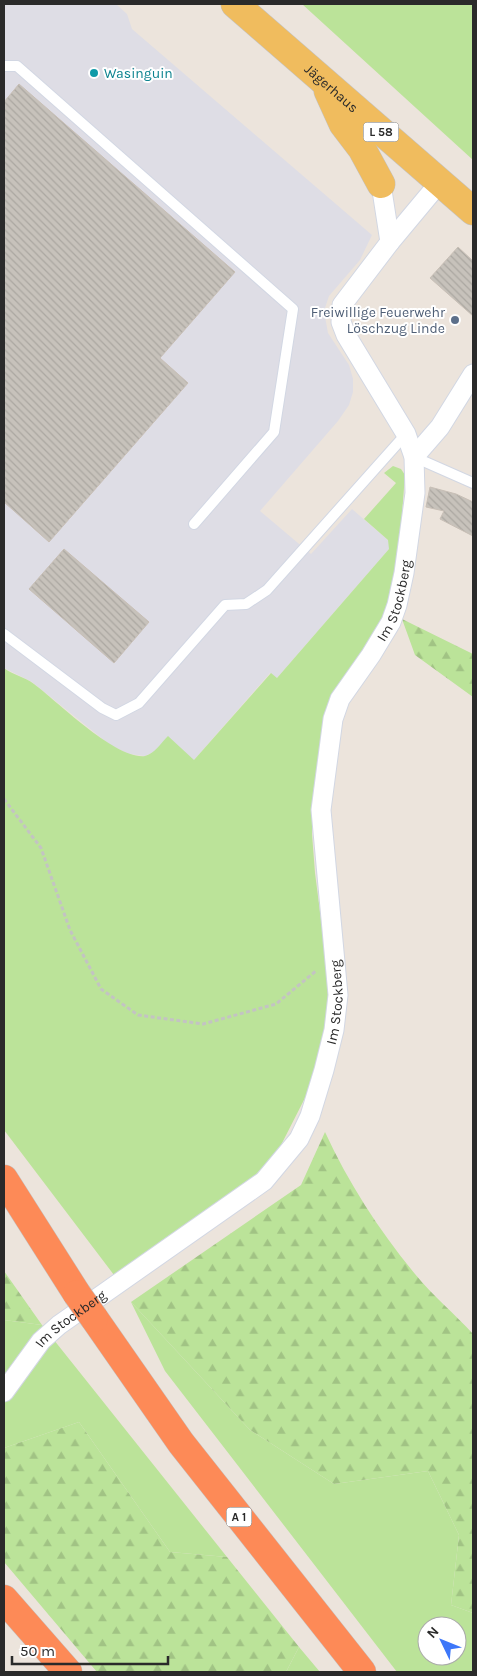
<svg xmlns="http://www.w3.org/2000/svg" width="477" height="1676" viewBox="0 0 477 1676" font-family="Karla,sans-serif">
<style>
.industrial{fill:#dedde5}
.grass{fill:#bbe399;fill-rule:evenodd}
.forest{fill:url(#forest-firs)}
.building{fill:url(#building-back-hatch);stroke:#c8bfb6}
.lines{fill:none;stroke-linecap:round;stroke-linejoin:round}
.lane-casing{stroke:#d2d7e3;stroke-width:12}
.street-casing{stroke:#d2d7e3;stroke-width:21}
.primary-casing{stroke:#c3c3c3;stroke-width:29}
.highway-casing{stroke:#c3c3c3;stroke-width:29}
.path{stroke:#c3c3c3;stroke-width:3;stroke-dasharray:4 2.5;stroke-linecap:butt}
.lane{stroke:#fff;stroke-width:10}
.street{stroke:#fff;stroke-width:19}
.primary{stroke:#f0bc5e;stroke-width:28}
.highway{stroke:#fd8a57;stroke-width:28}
.highway-bridge-casing{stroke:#c3c3c3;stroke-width:29;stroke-linecap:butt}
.highway-bridge{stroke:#fd8a57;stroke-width:28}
.culture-dot{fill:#0f9aa8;stroke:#fff;stroke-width:2}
.service-dot{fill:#5c6f8a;stroke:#fff;stroke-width:2}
.labels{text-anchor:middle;stroke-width:4;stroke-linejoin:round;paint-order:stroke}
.shield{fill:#fff;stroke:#6a6a6a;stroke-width:1}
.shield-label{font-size:12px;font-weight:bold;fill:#2a2a2a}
.culture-label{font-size:14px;fill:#0d838f;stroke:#fff;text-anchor:start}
.street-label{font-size:14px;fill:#2a2a2a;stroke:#fff}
.service-label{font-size:14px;fill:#4e5e75;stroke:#fff;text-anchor:end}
</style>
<defs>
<pattern id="forest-firs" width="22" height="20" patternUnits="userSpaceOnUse" patternTransform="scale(1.25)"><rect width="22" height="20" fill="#bbe399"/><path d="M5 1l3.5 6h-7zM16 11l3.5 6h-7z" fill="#a1c384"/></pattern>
<pattern id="building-back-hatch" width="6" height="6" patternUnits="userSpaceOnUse" patternTransform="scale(1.25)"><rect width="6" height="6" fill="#c7c2bb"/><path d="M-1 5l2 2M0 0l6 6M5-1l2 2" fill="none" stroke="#aba7a1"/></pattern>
</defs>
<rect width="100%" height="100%" fill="#ece4dc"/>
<!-- industrial -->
<path class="industrial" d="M4,4H116L127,14L132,29L372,235L360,260L329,296L324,311L328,333L349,365L353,379V392L349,405L338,421L260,511L311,554L352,509L389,541V549L277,678L270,673L194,760L154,752L145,756L129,754L110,745L32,682L4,668Z"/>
<!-- grass -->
<path class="grass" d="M302,4H473V160Z
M393,466L401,469L405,475L398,566L387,608L368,644L334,694L323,725L313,793L312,834L315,873L328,974V1006L323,1039L307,1094L279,1149L252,1179L114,1275L4,1130V668C13,675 25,677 34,684C57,701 116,760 145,756C154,754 161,743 168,736L194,760L271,673L277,678L389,549L388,540L364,519L396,483L384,473Z
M131,1302L250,1430L334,1484L428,1471L459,1535L451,1605L473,1613V1672H397L165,1371ZM427,1626H457V1656H427Z
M4,1320L42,1325L227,1557L170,1552L79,1422L4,1448Z
M299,1647L320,1672H286Z"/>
<!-- forest -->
<path class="forest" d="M402,619L473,654V697L415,655Z
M325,1132C349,1184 379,1230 415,1274C432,1295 455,1314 473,1334V1613L451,1605L459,1535L428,1471L334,1484L250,1430L131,1302L301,1185Z
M4,1271L42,1325L4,1320Z
M79,1422L170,1552L227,1557L299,1647L286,1672H97L4,1562V1448Z"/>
<!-- building -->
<path class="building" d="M19,84L235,272L160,358L188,383L49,542L4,502V102Z
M458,247L473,261V316L430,278Z
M430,487L456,494L473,502V536L440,519L444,511L426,507Z
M64,549L149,622L114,663L29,589Z"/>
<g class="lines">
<defs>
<path id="lane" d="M4,66H17L293,309L274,432L194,524
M414,457L473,483
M4,634L102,708L116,715L139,703L225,605L246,604L267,590L406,434"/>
<g id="street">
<path d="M381,184L390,242"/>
<path d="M414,457L440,427L473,374"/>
<path id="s1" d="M4,1392L41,1341L59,1325L264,1181L299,1139L310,1116L324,1070L334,1030L338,995L321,810L333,719L340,699L371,655L391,622L397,605L404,573L415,493L414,457L406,434L346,335L341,322L342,305L390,242L440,182"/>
</g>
<g id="primary">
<path id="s2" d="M235,4L473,211"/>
<path d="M328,91L343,124L362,149L381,184"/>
</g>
<path id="highway" d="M4,1179L77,1294
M94,1318L181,1443L362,1672
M4,1599L68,1672"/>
</defs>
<!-- lane casing -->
<use href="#lane" class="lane-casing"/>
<!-- street casing -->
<use href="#street" class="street-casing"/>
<!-- primary casing -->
<use href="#primary" class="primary-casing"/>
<!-- highway casing -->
<use href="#highway" class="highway-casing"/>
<!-- path -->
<path class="path" d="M4,799L41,848L70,930L101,989L138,1015L203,1024L276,1004L317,970"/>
<!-- lane -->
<use href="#lane" class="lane"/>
<!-- street -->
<use href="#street" class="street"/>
<!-- primary -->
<use href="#primary" class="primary"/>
<!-- highway -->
<use href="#highway" class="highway"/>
<defs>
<path id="highway-bridge" d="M77,1294L94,1318"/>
</defs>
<!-- highway-bridge casing -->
<use href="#highway-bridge" class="highway-bridge-casing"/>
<!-- highway-bridge -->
<use href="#highway-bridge" class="highway-bridge"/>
</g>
<!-- markers -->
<circle class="culture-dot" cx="94" cy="73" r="5"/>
<circle class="service-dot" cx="455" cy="320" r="5"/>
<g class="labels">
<!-- shield labels -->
<g class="shield">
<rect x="363.5" y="122.5" width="35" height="19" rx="4"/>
<rect x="226.5" y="1507.5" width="25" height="19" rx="4"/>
</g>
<g class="shield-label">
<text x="381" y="136">L 58</text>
<text x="239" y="1521">A 1</text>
</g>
<!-- culture labels -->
<g class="culture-label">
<text x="104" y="78">Wasinguin</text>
</g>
<!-- street labels -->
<g class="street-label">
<text dy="5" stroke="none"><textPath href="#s2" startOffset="128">Jägerhaus</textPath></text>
<text dy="5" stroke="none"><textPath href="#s1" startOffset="955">Im Stockberg</textPath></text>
<text dy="5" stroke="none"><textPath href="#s1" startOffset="535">Im Stockberg</textPath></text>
<text dy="5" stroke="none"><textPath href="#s1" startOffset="100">Im Stockberg</textPath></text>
</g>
<!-- service labels -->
<g class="service-label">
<text x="445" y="317">Freiwillige Feuerwehr<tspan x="445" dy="16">Löschzug Linde</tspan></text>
</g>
</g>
<!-- border -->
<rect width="477" height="1676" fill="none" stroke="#2a2a2a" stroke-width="10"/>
<!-- north arrow -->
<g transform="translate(442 1641) rotate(313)"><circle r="24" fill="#ffffff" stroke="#aaaaaa"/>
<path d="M0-4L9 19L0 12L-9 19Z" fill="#3d77f9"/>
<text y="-8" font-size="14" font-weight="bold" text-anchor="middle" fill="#2a2a2a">N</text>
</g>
<!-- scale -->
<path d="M12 1656v8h156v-8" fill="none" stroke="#2a2a2a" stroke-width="2.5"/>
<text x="20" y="1656" font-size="15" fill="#2a2a2a" stroke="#ffffff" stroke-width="4" paint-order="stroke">50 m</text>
</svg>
